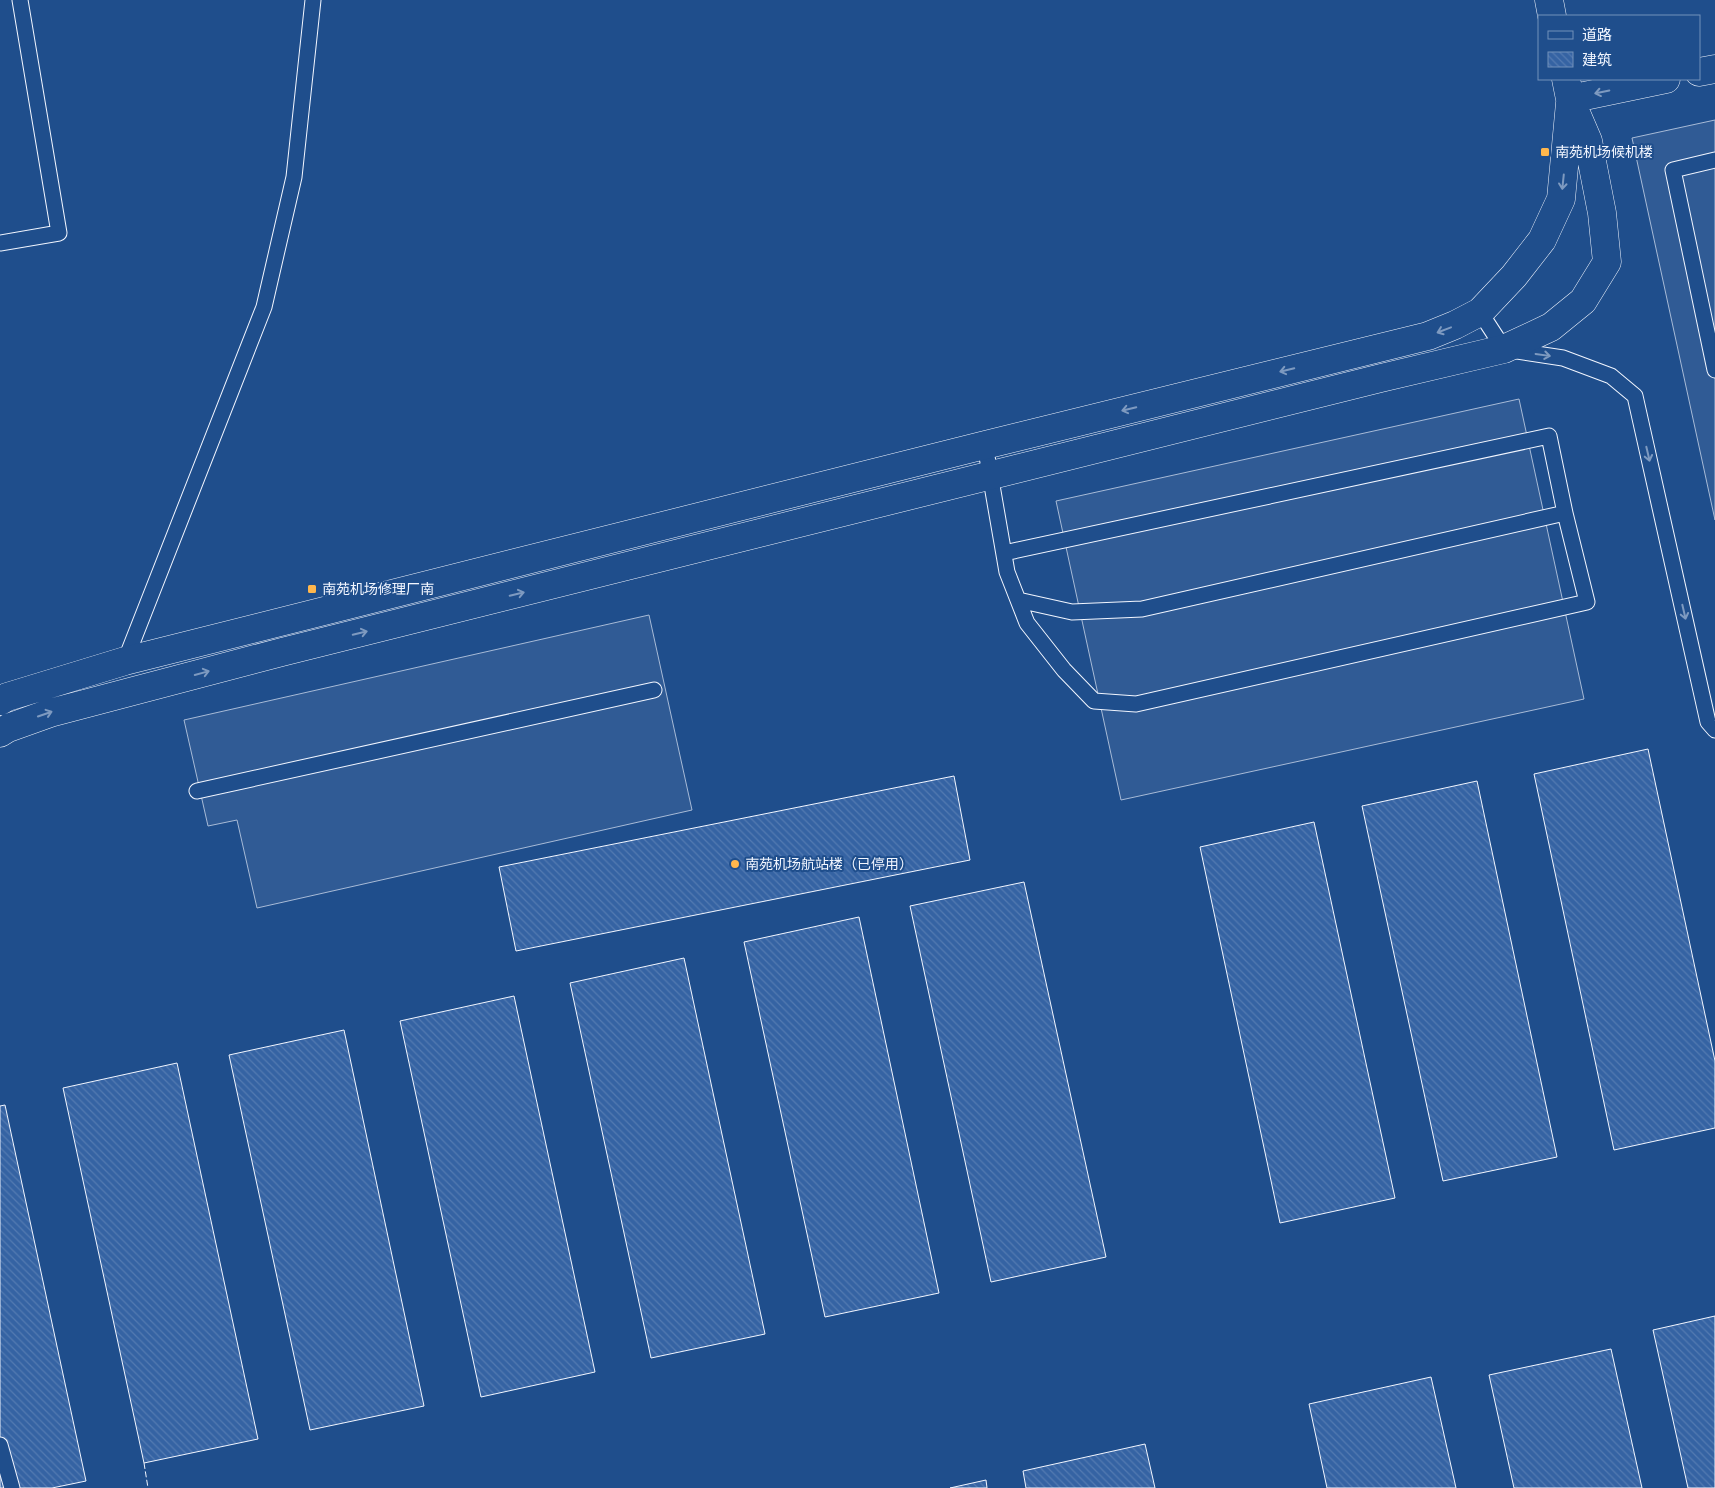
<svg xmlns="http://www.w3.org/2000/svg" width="1715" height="1488" viewBox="0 0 1715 1488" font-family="'IBM Plex Sans','Noto Sans SC',sans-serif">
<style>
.pitch{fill:#305b95;stroke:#a8bbd7}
.building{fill:url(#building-back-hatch);stroke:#f2f6ff}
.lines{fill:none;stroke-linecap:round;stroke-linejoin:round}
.lane-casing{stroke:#f2f6ff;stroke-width:17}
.street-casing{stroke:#f2f6ff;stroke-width:29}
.lane{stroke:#1f4e8c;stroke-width:15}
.street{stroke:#1f4e8c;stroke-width:28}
.fence{stroke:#f2f6ff;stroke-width:1;stroke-dasharray:6 2.5;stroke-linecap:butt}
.oneway{stroke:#7e9ac0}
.poi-dot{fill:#ffb74d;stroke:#1f4e8c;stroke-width:2}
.labels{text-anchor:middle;stroke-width:4;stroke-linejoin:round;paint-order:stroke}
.poi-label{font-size:14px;fill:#f2f6ff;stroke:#1f4e8c;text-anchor:start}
</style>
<defs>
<pattern id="building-back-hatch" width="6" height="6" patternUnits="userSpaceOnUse" patternTransform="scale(1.25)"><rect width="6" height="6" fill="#3563a3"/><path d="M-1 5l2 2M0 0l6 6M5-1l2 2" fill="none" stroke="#537ab1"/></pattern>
</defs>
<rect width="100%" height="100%" fill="#1f4e8c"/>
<!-- pitch -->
<path class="pitch" d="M1715,120V520L1632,138Z
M1519,399L1584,699L1121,800L1056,501Z
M649,615L692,810L257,908L237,820L208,826L184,720Z"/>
<!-- building -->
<path class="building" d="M1648,749L1715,1061V1128L1614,1150L1534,774Z
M954,776L970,860L516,951L499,867Z
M1477,781L1557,1157L1443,1181L1362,806Z
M1314,822L1395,1198L1280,1223L1200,847Z
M1024,882L1106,1257L991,1282L910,906Z
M859,917L939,1293L825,1317L744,942Z
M684,958L765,1334L651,1358L570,983Z
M514,996L595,1372L481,1397L400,1021Z
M344,1030L424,1406L310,1430L229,1055Z
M177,1063L258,1439L144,1463L63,1088Z
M5,1105L86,1481L52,1488H0V1106Z
M1715,1316V1488H1688L1653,1330Z
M1611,1349L1642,1488H1514L1489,1375Z
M1431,1377L1456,1488H1327L1309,1404Z
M1145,1444L1155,1488H1026L1023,1471Z
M986,1480L987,1488H950Z"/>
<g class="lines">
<defs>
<path id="lane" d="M1715,160L1673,170L1715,370
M0,243L59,233L20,0
M1480,312L1504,349L1563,358L1611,376L1635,396L1708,722L1715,730
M985,445L1007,572L1027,623L1064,670L1094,701L1136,704L1587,602L1565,513L1549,436L1004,553
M1018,600L1072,612L1142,609L1565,513
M125,661L264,307L294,177L313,0
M197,791L654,690
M0,1445L12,1488"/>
<path id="street" d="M1549,0L1552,16
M1699,72L1715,69
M1570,99L1666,79
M0,701L7,697L125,661L985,445L1428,336L1455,325L1480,312L1514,276L1542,240L1561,199L1570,103
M0,733L8,728L50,713L282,652L1381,378L1504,349L1551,327L1583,301L1607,262L1602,213L1588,141L1570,99L1566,79"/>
</defs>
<!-- lane casing -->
<use href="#lane" class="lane-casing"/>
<!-- street casing -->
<use href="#street" class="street-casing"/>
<!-- lane -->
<use href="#lane" class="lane"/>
<!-- street -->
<use href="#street" class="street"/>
<!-- fence -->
<path class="fence" d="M144,1463L148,1488"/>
</g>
<!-- one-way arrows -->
<defs><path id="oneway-shaft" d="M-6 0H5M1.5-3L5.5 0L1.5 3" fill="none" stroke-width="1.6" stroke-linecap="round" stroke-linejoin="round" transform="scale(1.25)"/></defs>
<g class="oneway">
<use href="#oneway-shaft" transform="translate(1602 92) rotate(168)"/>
<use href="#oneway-shaft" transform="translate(1563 182) rotate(96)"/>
<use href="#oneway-shaft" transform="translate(1444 330) rotate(159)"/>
<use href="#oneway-shaft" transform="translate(1543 355) rotate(8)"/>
<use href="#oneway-shaft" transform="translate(1287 370) rotate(166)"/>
<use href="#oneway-shaft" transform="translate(1129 409) rotate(166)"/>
<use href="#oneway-shaft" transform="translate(1648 454) rotate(77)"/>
<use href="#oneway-shaft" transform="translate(517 594) rotate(-14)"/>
<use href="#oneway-shaft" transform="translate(1684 612) rotate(77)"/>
<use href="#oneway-shaft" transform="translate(360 633) rotate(-14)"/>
<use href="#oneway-shaft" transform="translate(202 673) rotate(-15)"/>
<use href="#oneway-shaft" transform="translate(45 714) rotate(-19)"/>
</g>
<!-- markers -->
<g class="poi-dot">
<rect x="1540" y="147" width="10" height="10" rx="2.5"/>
<rect x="307" y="584" width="10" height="10" rx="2.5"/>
<circle cx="735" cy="864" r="5"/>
</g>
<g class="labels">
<!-- poi labels -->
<g class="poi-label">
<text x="1555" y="157">南苑机场候机楼</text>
<text x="322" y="594">南苑机场修理厂南</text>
<text x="745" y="869">南苑机场航站楼（已停用）</text>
</g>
</g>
<!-- legend -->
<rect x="1538" y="15" width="162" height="65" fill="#1f4e8c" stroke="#7391ba"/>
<rect x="1548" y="31" width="25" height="8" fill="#1f4e8c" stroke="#7391ba"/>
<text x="1582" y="40" font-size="15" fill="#f2f6ff">道路</text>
<rect x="1548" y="52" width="25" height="15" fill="url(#building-back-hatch)" stroke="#7391ba"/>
<text x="1582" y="65" font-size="15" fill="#f2f6ff">建筑</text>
</svg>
